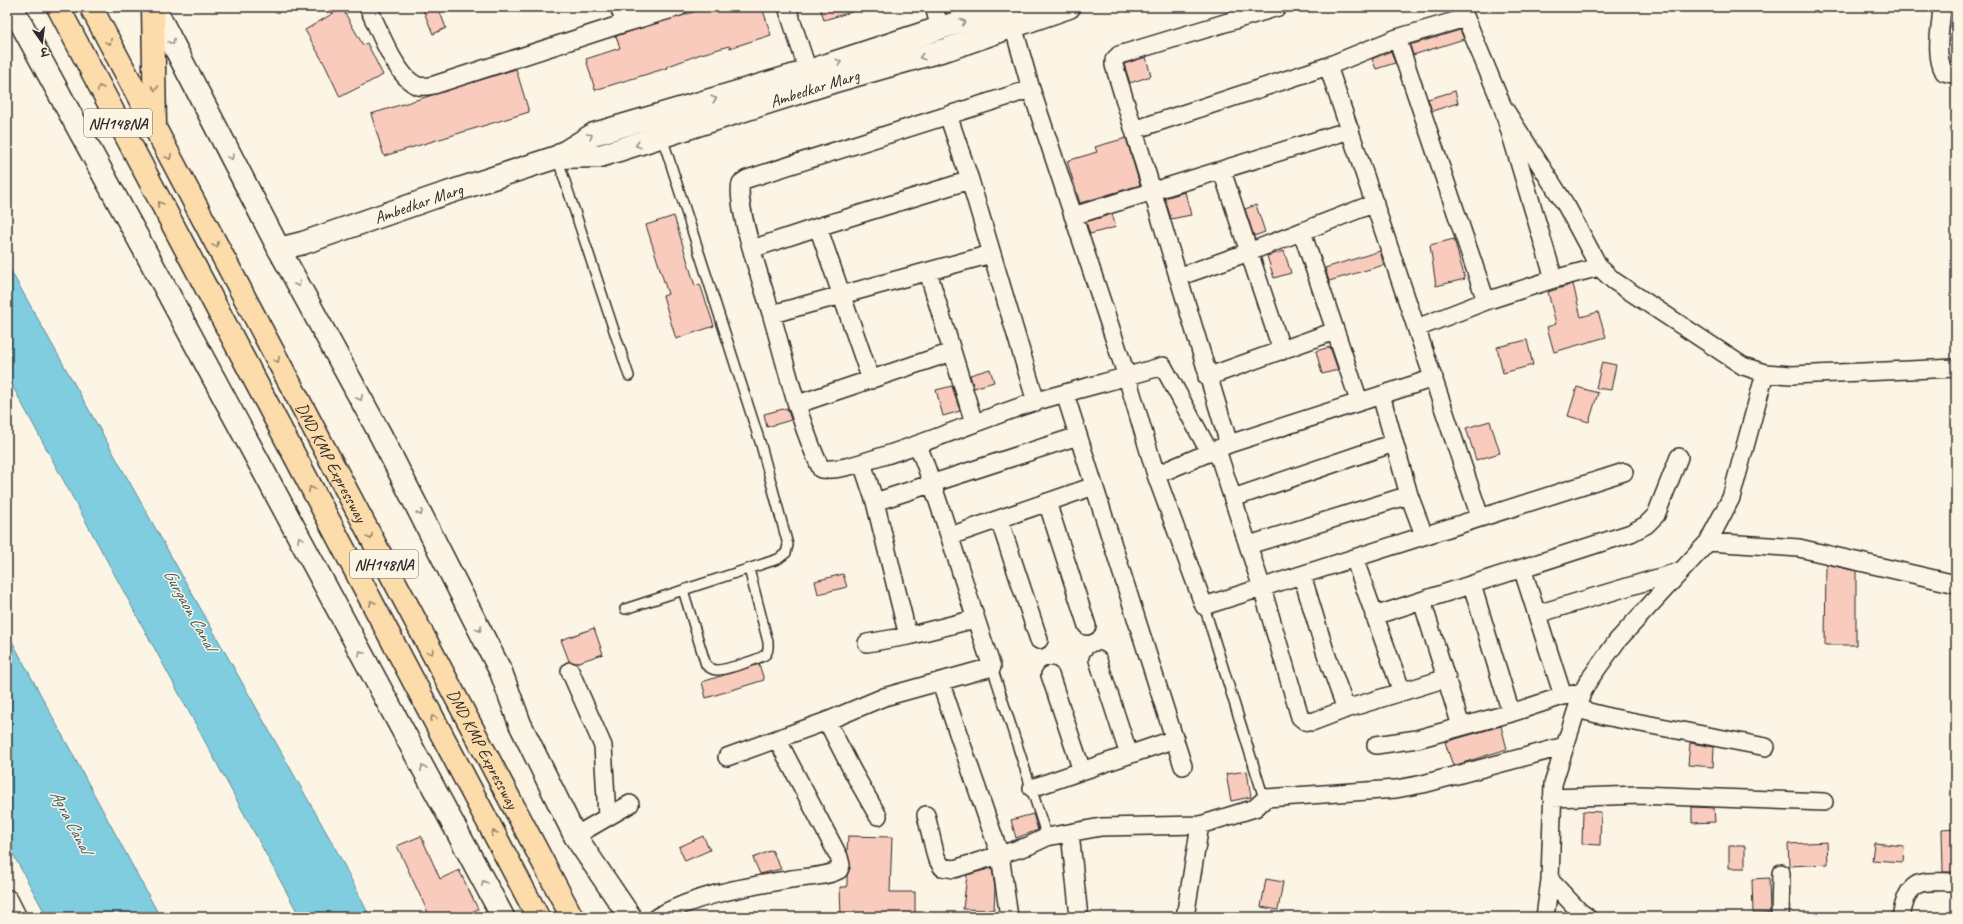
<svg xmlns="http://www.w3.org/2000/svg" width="1963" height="924" viewBox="0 0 1963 924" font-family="Caveat,'Playpen Sans Deva',sans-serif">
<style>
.water{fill:#80cddf;stroke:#5e8c97}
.building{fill:#f9cbbc;stroke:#2b2b2b}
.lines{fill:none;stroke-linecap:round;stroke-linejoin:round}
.lane-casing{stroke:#2b2b2b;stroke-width:12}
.street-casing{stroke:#2b2b2b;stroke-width:20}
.secondary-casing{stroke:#2b2b2b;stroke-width:25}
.highway-casing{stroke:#2b2b2b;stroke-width:25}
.lane{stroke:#fcf5e5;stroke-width:9}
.street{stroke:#fcf5e5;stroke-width:17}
.secondary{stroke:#fcf5e5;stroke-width:22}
.highway{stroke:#fcdcab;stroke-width:22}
.oneway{stroke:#949088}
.oneway2{stroke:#94846b}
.labels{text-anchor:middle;stroke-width:3;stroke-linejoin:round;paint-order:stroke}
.shield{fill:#fcf5e5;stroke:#6a6863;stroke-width:1}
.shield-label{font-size:16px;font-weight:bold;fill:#2b2b2b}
.street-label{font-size:17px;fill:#2b2b2b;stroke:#fcf5e5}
.water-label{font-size:18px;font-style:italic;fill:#445c61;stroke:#fcf5e5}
</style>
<rect width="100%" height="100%" fill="#fcf5e5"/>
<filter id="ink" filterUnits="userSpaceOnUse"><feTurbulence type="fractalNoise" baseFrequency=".025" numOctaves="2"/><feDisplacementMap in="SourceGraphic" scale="8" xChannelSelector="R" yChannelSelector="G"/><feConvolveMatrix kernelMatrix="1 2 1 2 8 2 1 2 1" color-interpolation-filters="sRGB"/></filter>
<g filter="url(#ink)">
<!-- water -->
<path class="water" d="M7,264L339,855L370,917H300L7,376Z
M7,632L160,917H47L7,843Z"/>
<!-- building -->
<path class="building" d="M422,7H438L446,28L433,34Z
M709,7H762L771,35L730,48L729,46L698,55L666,67L667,68L595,90L586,59L620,48L616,36Z
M820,7H858V10L824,20Z
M342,8L363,45L367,43L383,75L340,97L325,65L305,30Z
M1460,30L1464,39L1413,55L1410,45Z
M1391,51L1395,63L1376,69L1372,59Z
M1146,57L1151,76L1130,83L1124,64Z
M516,69L529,112L384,156L371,114Z
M1455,91L1458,103L1432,111L1428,99Z
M1126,138L1140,185L1080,203L1067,161L1097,152L1095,147Z
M1185,192L1191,215L1171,219L1165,198Z
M1256,205L1265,232L1254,236L1245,209Z
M1112,214L1116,227L1090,234L1086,222Z
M674,216L695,286L700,284L714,326L676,339L663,296L668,294L646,225Z
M1454,239L1465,279L1436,286L1430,245Z
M1284,251L1291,273L1274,278L1267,256Z
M1380,251L1384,265L1329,281L1325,268Z
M1573,284L1581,317L1598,312L1606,337L1554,352L1547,327L1556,324L1548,292Z
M1527,340L1533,365L1503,373L1497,347Z
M1330,347L1338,370L1322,374L1316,351Z
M1602,362L1616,365L1611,390L1596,388Z
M990,369L994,382L974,388L970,375Z
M952,386L960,411L943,416L936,390Z
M1577,387L1598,393L1589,422L1568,416Z
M787,408L791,420L767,427L764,414Z
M1490,421L1500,453L1476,460L1466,428Z
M1826,564L1856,571V645H1825Z
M843,574L847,587L818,594L815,581Z
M594,628L603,654L576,663L569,661L561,640Z
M759,664L764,680L706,698L702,682Z
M1501,726L1507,749L1453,766L1445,742Z
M1690,743L1714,747L1713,767L1688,765Z
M1247,771L1251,797L1231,801L1226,774Z
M1692,807L1714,808L1715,822L1692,823Z
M1583,811L1601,812L1600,845L1582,844Z
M1033,814L1038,830L1016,838L1011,820Z
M1956,828V872H1943L1942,829Z
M421,836L440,879L459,870L478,909L462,917H430L397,846Z
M703,836L710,850L685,861L679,847Z
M848,836L892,837L890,892H915V917H841L840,887H847V876L850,868L847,852Z
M1827,842L1828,864L1789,866L1788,844Z
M1874,843L1904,846L1903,862L1872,860Z
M1729,846H1745V868H1729Z
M772,850L781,869L760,874L753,858Z
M992,868L995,888L994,910L963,909L967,875Z
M1769,878L1770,913H1753L1752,879Z
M1266,879L1283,882L1278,910L1261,907Z"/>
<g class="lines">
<defs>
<path id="lane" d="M557,157L629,376
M683,590L706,665C710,668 712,670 717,670C725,670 761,659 766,654C769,650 768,646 768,642L749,569
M1204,606L1262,792L1266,798
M625,609L778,559L786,553L788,545L761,445L662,137
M992,667L1047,837"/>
<path id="street" d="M368,7C378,27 396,78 418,86C423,87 429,86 434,85L625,23L679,7
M619,7L625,23
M787,7L812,83
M934,7L940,28
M1942,7C1941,27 1934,54 1944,72L1956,75
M1462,9L1502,105L1554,279
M1010,15L1031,89L1127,377L1156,475L1204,606L1624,472
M1397,38L1486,301L1554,279L1599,267
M1328,66L1480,517
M1031,89L747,179L741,183C735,206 763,286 771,313C786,364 798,420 821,469C840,471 863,462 880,457C932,441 982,419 1034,402C1077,389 1120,379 1163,366L1210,453
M1502,105L1567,207L1599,267L1614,281L1743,366L1765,373L1791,375L1956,368
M948,115L970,180L1036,402
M1134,130L1328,66L1397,38L1465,18
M1222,171L1282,351
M1073,216L1350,130
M818,227L871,380
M1302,232L1359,401
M752,249L818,227L970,180
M928,272L974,423
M1178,277L1249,252L1375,203
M772,314L991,254
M1417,328L1486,301
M1207,377L1335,331
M1065,394L1183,766
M1381,395L1409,495L1424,535
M798,404L952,352
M1229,444L1114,65V60L1119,55L1278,7
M1217,450L1262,588L1300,717L1305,721L1312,722L1346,709L1447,678
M862,463L875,502L908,636
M1156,475L1229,444L1434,378
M1233,498L1394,443
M875,502L1078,436
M1047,502L1087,626
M999,519L1039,640
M950,536L1094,486
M1708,542L1799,548L1956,584
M1249,545L1409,495
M1354,558L1402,692
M1522,568L1563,696
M1302,575L1325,651L1346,709
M1472,585L1511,713
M1422,601L1461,726
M1537,614L1681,571
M1374,616L1631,533L1646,525L1656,515L1679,457
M867,643L908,636L975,619
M1098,660L1129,755
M570,671L603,746L607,817
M1050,675L1082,771
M940,681L1000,855L1009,917
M1577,709L1609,717L1766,747
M827,721L853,772L878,816
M1376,745L1417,739L1511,713L1563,696L1582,693
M727,757L827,721L884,697L992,667C966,593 946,518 918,445
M1032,788L1175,739
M1552,798L1639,795L1824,802
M926,815L936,857L942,867L954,869L1028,846L1047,837L1101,827L1200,825
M1070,833L1079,917
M575,836L630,804
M1550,880L1579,911L1587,917
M657,917C697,894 746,887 791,879C807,877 825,877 839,870L841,865L839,857L777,739
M1185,917L1200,825L1255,808L1266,798L1396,789L1423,784L1565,746
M1545,917L1550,880L1553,784L1582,693L1589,680L1617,641L1708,542L1731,498L1765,373
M1780,917L1781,873
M1901,917C1909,876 1920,882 1956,882"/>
<g id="secondary">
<path d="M12,7L169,295L503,917"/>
<path d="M154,7L279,249L380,434L501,672L520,724L575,836L630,917"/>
<path id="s1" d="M557,157L600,156L832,82L948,49L1069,7"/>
<path id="s2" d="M279,249L303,243L435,197L557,157L594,134L809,71L940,28L1010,7"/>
<path d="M7,901L15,917"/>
</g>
<g id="highway">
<path d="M58,7L538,917"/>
<path id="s3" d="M91,7L572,917"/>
<path d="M153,7L155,126"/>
</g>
</defs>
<!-- lane casing -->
<use href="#lane" class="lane-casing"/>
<!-- street casing -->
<use href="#street" class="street-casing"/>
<!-- secondary casing -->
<use href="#secondary" class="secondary-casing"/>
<!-- highway casing -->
<use href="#highway" class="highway-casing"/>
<!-- lane -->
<use href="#lane" class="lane"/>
<!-- street -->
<use href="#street" class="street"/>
<!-- secondary -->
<use href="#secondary" class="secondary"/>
<!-- highway -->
<use href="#highway" class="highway"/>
</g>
<!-- one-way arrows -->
<defs><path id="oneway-chevron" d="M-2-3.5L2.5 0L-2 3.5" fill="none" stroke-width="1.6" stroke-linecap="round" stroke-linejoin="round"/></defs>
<g class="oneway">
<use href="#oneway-chevron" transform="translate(963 22) rotate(-17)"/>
<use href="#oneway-chevron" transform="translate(172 42) rotate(63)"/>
<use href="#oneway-chevron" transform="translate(922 57) rotate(163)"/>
<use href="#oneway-chevron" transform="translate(839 62) rotate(-18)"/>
<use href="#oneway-chevron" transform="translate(714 99) rotate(-16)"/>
<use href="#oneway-chevron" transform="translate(590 136) rotate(-30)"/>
<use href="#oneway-chevron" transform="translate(638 145) rotate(162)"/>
<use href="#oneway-chevron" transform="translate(231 157) rotate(63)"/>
<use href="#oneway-chevron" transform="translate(298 284) rotate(61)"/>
<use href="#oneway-chevron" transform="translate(360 398) rotate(61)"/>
<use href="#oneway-chevron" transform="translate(420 513) rotate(63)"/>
<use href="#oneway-chevron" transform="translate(300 539) rotate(-118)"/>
<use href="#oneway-chevron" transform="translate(479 629) rotate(63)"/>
<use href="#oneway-chevron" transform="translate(361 653) rotate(-118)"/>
<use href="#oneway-chevron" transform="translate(423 768) rotate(-118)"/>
<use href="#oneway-chevron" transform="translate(484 883) rotate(-118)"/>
</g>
<g class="oneway2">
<use href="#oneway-chevron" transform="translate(109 42) rotate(62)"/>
<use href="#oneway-chevron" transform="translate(100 88) rotate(-118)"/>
<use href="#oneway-chevron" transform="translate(155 88) rotate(89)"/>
<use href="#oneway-chevron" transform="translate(169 157) rotate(62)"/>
<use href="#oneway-chevron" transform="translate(160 204) rotate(-118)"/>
<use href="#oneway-chevron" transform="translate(216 245) rotate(62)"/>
<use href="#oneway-chevron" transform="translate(277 360) rotate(62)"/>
<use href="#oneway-chevron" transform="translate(311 489) rotate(-118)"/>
<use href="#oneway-chevron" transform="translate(370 537) rotate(62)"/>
<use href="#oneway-chevron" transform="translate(372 603) rotate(-118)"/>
<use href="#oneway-chevron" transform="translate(431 652) rotate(62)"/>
<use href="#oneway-chevron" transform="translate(433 718) rotate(-118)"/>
<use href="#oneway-chevron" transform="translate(494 833) rotate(-118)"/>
</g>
</g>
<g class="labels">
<!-- shield labels -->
<g class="shield">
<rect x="84" y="109" width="68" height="28" rx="3"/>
<rect x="350" y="550" width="68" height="28" rx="3"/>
</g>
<g class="shield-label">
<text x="118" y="129">NH148NA</text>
<text x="384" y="570">NH148NA</text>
</g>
<!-- street labels -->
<g class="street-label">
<text dy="6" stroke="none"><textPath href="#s1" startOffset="268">Ambedkar Marg</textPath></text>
<text dy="6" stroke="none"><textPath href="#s2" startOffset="147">Ambedkar Marg</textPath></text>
<text dy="6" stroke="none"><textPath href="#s3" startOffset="515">DND KMP Expressway</textPath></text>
<text dy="6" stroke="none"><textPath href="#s3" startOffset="839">DND KMP Expressway</textPath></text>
</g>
<!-- water labels -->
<g class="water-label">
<text transform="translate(190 609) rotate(61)" y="6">Gurgaon Canal</text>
<text transform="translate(71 821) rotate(62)" y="6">Agra Canal</text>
</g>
</g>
<!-- margin -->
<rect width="1963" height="924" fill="none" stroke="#fcf5e5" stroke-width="24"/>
<rect x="12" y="12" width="1939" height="900" fill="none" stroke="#2b2b2b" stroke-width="1.5" filter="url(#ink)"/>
<!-- north arrow -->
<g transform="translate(42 42) rotate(166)" stroke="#fcf5e5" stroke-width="3" paint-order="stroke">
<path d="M0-3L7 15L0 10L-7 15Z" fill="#2b2b2b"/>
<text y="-6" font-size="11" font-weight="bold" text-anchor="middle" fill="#2b2b2b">उ</text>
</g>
</svg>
